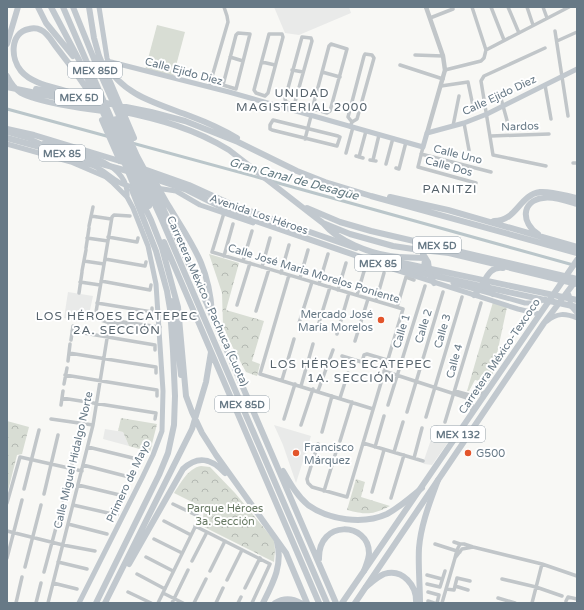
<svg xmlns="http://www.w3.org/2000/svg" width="584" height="610" viewBox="0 0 584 610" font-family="'Varela Round',sans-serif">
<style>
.built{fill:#e9eae9}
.green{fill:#d8ddd4}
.park{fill:url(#park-crowns)}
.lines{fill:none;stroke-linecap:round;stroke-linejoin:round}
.canal{stroke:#bac6ca;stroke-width:3}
.minor{stroke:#c1c6c9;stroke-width:3.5}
.tertiary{stroke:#c1c6c9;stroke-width:4.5}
.secondary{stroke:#c1c8ce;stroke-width:5}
.trunk{stroke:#c1c8ce;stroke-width:6}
.motorway{stroke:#c1c8ce;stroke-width:6}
.poi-dot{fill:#e3552b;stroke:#fff;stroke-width:1.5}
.labels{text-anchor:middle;stroke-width:4;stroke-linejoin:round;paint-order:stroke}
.shield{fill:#fff;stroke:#95a1aa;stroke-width:1}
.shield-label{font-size:10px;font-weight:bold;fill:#677986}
.street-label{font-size:11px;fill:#677986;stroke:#fff}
.poi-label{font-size:11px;fill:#677986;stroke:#fff;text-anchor:start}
.park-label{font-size:11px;fill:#667862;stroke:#fff}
.neighbourhood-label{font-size:12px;letter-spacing:1px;fill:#55626b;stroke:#fff}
.water-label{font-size:12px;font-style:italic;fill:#637a82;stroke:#fff}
</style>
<defs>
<pattern id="park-crowns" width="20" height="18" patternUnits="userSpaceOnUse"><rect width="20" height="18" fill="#d8ddd4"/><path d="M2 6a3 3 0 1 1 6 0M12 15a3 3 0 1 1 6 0" fill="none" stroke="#b3b8b2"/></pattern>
</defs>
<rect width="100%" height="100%" fill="#f8f8f5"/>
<!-- built -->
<path class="built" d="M274,7H349L351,13L299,35L285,33Z
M68,292L93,296L90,310H92V313H91L89,322L64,318Z
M274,425L311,436L296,483L283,445Z
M436,425L456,431L432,465L424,464L423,463Z
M105,429L123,432L129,446L103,439Z"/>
<!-- green -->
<path class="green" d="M157,25L185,32L173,77L145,70Z"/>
<!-- park -->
<path class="park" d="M209,254L239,263L226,310L264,321L252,361L260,364L257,376L246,372L231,344L223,326L222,293Z
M493,302L507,307L492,377L484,388L481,386L483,382L475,380L469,391H467Z
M121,418L157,424L150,452L129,446L123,432L118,431Z
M7,421L29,427L22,454L17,455L7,495Z
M201,466L210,467L235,493L274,540L275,550L274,562L200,525L203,518L204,508L174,493C181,483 188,468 201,466Z
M356,479L365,482L361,497L390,506C372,515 367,515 347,510Z"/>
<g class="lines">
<!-- canal -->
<path class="canal" d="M7,109L110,137
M132,143L264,179
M271,181L577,266"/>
<!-- minor -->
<path class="minor" d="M491,7L504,40
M508,7L519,33
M527,7L533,25
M543,7L547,18
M430,18L453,9
M555,31L568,116
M238,33L250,34L236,89L223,85L236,35Z
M269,34H282L283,37L268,93L265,96L256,93L254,90Z
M302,37L311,38L312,41L295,102L293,104L286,102L285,99Z
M557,41L577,32
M331,44L347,49L330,111L327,113L314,109L313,106L329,46Z
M545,48L484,76L481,81L493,155L546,166
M486,50L569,7
M415,55L443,56
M230,57L243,61
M262,62L275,65
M400,65L443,79
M292,70L303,72
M445,70L481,61L484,58L486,50L472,7
M322,72L340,77
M545,85L551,119
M441,86L468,82L473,106
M209,87L228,22L227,16L224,7
M500,95L508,124
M273,120L338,136L340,137L337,146L272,130L270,129V125Z
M464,123L469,150
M453,126L459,96
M350,127L352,122L357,119L374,58L372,55L365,54L364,56L348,117L352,122
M491,136L549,134
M305,139L311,116
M423,147L418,167L476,183
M346,153L353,127
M421,154L491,172
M356,156L363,158
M359,157L366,131
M370,160L376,161
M373,160L379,135
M573,163H577
M386,164L393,138
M396,168L399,169L406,142
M224,213L212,252L403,309L347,497L312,487L308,483L307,479L318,444
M91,216L111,219
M130,216L114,215L112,217L95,318L113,324L159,331
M89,226L93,207
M108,237L137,242L138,238
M87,238L108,241
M86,248L89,228
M224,256L233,224
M105,259L145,266L146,262
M84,261L104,264
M243,261L252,231
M262,267L270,238
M82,271L86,250
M281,273L289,245
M289,275L260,374L373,409
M300,278L308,250
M101,281L150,290L151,285
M80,282L100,285
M319,284L328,254
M338,290L346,263
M79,293L82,272
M357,295L365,268
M376,301L384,273
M97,303L152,312V308
M237,305L250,263
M397,307L406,277L414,280
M256,311L269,269
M109,320L160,327
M299,323L312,282
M317,329L330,287
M72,331L155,345V350
M337,334L349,293
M71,340L73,326
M355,341L368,299
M69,353L156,367V373
M342,356L368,364
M68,361L70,344
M362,362L364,355L367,354L387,360
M384,371L467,398L472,403V412
M65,375L157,390V396
M282,380L294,339
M64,384L67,368
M301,386L313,344
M318,391L333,350
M455,391L473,396L485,392
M62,398L156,413L155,419
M340,398L348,373
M61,405L63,391
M388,405L425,286
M407,412L443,292
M426,417L462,297
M51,419L93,425
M284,419L295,384
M445,422L481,303
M301,425L313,389
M322,432L332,396
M340,441L352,402
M363,443L423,461
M88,447L141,460
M375,447L384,416
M394,452L403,422
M414,458L422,428
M83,465L133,478
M78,485L124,496
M24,489L39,430
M324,491L336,452
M372,492L384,450
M44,494L58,435
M391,498L404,455
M63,500L78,439
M7,503L20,457L82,471
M73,505L117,515
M164,521L191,535
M68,524L107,534
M195,526L270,564L252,603
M7,531L63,545L95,551
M154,539L182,553
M454,542L460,544
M435,544L460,552
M146,557L173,571
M7,558L22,500
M455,558L462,549L473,547
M192,561L207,532
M58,562L87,569
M25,567L41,505
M210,571L225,541
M44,572L61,509
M137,574L165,589
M427,575L442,579
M502,579L536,587L562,596
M227,580L242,550
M53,583L77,589
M427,584L440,587L445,571
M455,586L468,590
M245,588L260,558
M446,589L454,590L457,578L470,581
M128,592L151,603
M428,592L439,595L437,603
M163,593L183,603
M498,598L515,603
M428,601L434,603
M566,601L568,597L577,599
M16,603L22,577
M36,603L41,583
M48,603L93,425L110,320
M158,603L200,517L173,504
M172,603L188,570
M194,603L206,579
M216,603L223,588
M238,603L241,597
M442,603L455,558L457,550L460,544H464L473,547L542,564L577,576
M532,603L542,564"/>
<!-- tertiary -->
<path class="tertiary" d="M426,7L443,56L445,70L427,133"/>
<!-- secondary -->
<path class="secondary" d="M99,7L107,58L108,61L111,62L229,92L423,147L427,133L464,123L487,114L577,69
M7,132L31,139
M28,138L48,147
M44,143C71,151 130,159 127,197
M7,144L71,162L106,177L112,182L127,197L133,208L148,246L156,284L163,391L162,431L153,455L142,478L79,603
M71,158C80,162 90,164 98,168C114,177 117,186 138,187
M156,188L176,191L200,205L253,223
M393,269L518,309L539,314
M453,283L525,303H536L545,299
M569,295L571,306L577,313
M547,321C557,313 565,313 577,318"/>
<!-- trunk -->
<path class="trunk" d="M7,129L34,135L123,162
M7,138L131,172
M141,168L189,185L235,206L356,248
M149,177L187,190L233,213L369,260L398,268L577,307
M381,256L398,262L577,300
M342,603L577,260
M355,603L544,323L577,279"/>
<!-- motorway -->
<path class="motorway" d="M38,7L46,23L73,56
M51,7L79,60L111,130L132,181L151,220L162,248L178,307L186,396L192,412L202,433L216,455L286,553L307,603
M63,7L149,206
M73,7L96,64L137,156L151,182L207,304L336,603
M89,7L94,38L99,56L134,138
M7,44L18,7
M106,63C121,95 159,104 190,116C206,122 222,129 237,138
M7,76C10,82 15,89 21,93C37,102 84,109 103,111
M7,87L103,107
M36,89L151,112L185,121L238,142L297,171L325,182L371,196L577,253
M69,92C54,87 32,84 21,71C11,59 9,33 29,29C33,28 37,28 41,30C48,33 52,42 57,48C69,63 80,78 91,95
M120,111C159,119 195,129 229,150L311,214L323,223L350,234L393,246L413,249L449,253L577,284
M116,119L161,218L327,603
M102,120L120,161
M153,178C159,188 164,199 170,208C193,246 209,266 212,313
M390,197L448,210L577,247
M307,208L340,222L371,231L577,279
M494,221C517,221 519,195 540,192C552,191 566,196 577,198
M324,224C338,241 369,253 390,256C402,258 413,257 424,258
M538,234C521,223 521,201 543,198C553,196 567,201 577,204
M164,242L319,603
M423,254L428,262L430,275L434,283
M416,271L424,268L425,259
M486,280L488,289L493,294
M474,295C485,287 486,265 503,268
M173,301L181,375
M283,471C290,483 297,496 308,505C329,520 363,525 387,514C400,507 411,497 422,488
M319,559C318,519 369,522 369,553C369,559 366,565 364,571
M129,564L183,469C198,455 211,458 225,473
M366,587C371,583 377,577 384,574C403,568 417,586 416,603
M96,603L159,475L168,453L174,425L175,396L173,351L170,309L167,291L156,251L132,190
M105,603L192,429L206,382L211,352
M263,603C273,583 283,565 277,542
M275,603C283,598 292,598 301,603
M420,603C420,585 418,566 419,548C421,524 430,502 438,480"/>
</g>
<!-- markers -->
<g class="poi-dot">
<circle cx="381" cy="320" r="4"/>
<circle cx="296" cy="453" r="4"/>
<circle cx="468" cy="453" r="4"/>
</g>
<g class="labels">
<!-- shield labels -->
<g class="shield">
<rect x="68" y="62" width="54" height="16" rx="3"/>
<rect x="55" y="89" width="48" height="16" rx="3"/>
<rect x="39" y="145" width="46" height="16" rx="3"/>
<rect x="413" y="237" width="48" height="16" rx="3"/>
<rect x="355" y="255" width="46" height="16" rx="3"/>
<rect x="215" y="396" width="54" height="16" rx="3"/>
<rect x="431" y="426" width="54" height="16" rx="3"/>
</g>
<g class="shield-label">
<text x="95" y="74">MEX 85D</text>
<text x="79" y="101">MEX 5D</text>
<text x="62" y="157">MEX 85</text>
<text x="437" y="249">MEX 5D</text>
<text x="378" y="267">MEX 85</text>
<text x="242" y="408">MEX 85D</text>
<text x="458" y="438">MEX 132</text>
</g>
<!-- street labels -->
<g class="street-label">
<text transform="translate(184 71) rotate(15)" y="4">Calle Ejido Diez</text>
<text transform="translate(499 95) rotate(-25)" y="4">Calle Ejido Diez</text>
<text transform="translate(520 126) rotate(-2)" y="4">Nardos</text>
<text transform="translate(458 154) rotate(14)" y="4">Calle Uno</text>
<text transform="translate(449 166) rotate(15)" y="4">Calle Dos</text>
<text transform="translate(259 214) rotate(19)" y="4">Avenida Los Héroes</text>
<text transform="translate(314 273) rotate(17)" y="4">Calle José María Morelos Poniente</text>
<text transform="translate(208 301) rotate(66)" y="4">Carretera México - Pachuca (Cuota)</text>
<text transform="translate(423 326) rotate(-73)" y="4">Calle 2</text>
<text transform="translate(401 331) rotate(-73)" y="4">Calle 1</text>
<text transform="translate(442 331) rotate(-74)" y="4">Calle 3</text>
<text transform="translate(499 356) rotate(-56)" y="4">Carretera México-Texcoco</text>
<text transform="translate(454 361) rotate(-75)" y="4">Calle 4</text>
<text transform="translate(73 460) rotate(-77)" y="4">Calle Miguel Hidalgo Norte</text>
<text transform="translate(128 481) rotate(-65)" y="4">Primero de Mayo</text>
</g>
<!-- poi labels -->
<g class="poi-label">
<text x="373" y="318" text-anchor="end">Mercado José<tspan x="373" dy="13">María Morelos</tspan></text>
<text x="304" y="451">Francisco<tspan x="304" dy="13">Márquez</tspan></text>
<text x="476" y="457">G500</text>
</g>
<!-- park labels -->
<g class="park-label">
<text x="225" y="512">Parque Héroes<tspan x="225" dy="13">3a. Sección</tspan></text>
</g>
<!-- neighbourhood labels -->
<g class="neighbourhood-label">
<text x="302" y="97">UNIDAD<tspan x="302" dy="14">MAGISTERIAL 2000</tspan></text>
<text x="450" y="193">PANITZI</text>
<text x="117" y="320">LOS HÉROES ECATEPEC<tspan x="117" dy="14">2A. SECCIÓN</tspan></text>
<text x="351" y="368">LOS HÉROES ECATEPEC<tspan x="351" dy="14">1A. SECCIÓN</tspan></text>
</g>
<!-- water labels -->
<g class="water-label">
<text transform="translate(294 179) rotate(15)" y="4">Gran Canal de Desagüe</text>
</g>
</g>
<!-- border -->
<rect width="584" height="610" fill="none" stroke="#677986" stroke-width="16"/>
</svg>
